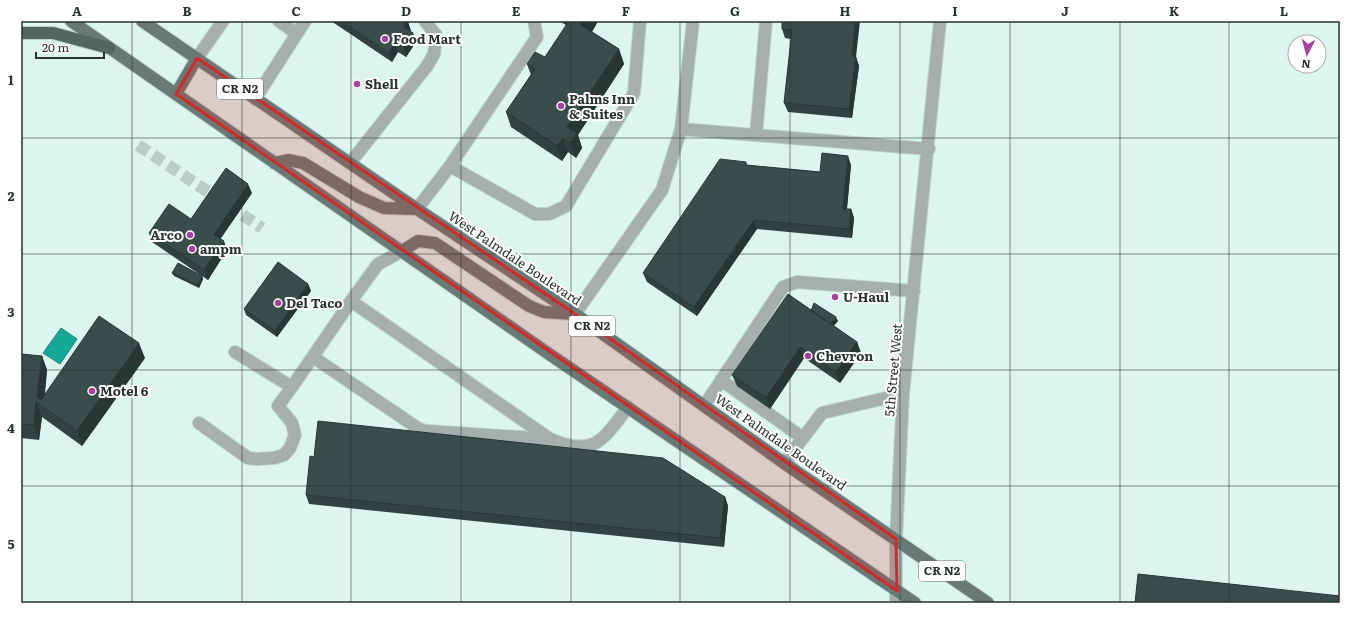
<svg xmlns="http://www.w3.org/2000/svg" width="1361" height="624" viewBox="0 0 1361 624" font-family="Literata,serif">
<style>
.water{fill:#12a996;stroke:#198577}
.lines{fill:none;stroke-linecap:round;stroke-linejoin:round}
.minor-tunnel{stroke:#b8cec9;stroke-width:12;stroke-dasharray:12 6;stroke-linecap:butt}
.minor-casing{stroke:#bcd2cc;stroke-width:14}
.major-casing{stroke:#bcd2cc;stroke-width:14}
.highway-casing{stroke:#bcd2cc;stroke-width:14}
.minor{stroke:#a5afad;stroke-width:12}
.major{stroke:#677a76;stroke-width:12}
.highway{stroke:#516762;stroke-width:12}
.wall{fill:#314340}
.shaded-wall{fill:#283734}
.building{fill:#394e4a;stroke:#283734}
.marked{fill:#d62828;fill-opacity:0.2;stroke:#d62828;stroke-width:3;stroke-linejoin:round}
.grid{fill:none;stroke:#28312f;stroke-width:1;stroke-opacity:0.55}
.poi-dot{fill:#a93fa0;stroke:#fff;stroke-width:1.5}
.labels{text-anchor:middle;stroke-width:4;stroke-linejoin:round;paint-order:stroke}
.shield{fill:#fff;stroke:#686f6d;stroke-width:1}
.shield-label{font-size:12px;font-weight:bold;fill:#28312f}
.poi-label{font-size:13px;font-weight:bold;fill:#28312f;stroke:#fff;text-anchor:start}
.street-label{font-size:13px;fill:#28312f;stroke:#fff}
.neatline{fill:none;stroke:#28312f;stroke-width:1.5}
.grid-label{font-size:13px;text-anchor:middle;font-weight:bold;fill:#28312f}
</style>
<rect width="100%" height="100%" fill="#dcf5ef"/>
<!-- water -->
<path class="water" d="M61,328L77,339L60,364L43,353Z"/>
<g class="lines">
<!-- minor-tunnel -->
<path class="minor-tunnel" d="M138,145L262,228"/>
<defs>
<path id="minor" d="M279,21L297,34
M693,21L681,129L929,149
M197,58L223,21
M255,99L305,21
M756,135L766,21
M350,163L427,66L434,54L436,35L425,21
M450,166L535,214H549L566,206L634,93L640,21
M417,209L450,166L537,37L534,21
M402,251L378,264L351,301L550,439C594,458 603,440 628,407
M575,314L662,190L681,129
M235,352L292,387L351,301
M313,357L419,429L427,431L548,439
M721,380L803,438
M704,406L783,287L797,282L914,291
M199,423L248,458L257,459L274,458L284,455L290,448L295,435L292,423L278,406L292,387
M784,463L822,413L903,394
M896,603V539L903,394L940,21"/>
<path id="major" d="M71,21L549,354L915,603
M142,21L417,209L575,314L784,463L988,603
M176,94L197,58
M274,163L288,160L303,163L359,197L384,208L417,209
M402,251L418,241L435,243L529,306L544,312L574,314"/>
<path id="highway" d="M21,33H53L109,48"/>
</defs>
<!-- minor casing -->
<use href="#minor" class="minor-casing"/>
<!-- major casing -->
<use href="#major" class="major-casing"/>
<!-- highway casing -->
<use href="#highway" class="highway-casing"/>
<!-- minor -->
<use href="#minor" class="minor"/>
<!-- major -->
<use href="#major" class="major"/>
<!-- highway -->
<use href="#highway" class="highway"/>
</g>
<!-- wall -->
<path class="wall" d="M333,21H407L408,22L411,31V32L413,33L416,42L406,57L398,52L392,62L334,23Z
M559,21H597V23L592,32L619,49L624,64L578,135L582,148L576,158L568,152L562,161L511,127L506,112L531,75L527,64L545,57L566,25Z
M782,21L856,57L859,66L852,118L788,112L784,103L791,39L785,38L782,29Z
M746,162L747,165L820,172L851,165L847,209H851L854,218L852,238L757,229L697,316L647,282L643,273Z
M252,193L220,239L227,250L208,280L202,276L203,279L199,288L174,276L172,273L202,276L152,242L149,233L191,219Z
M308,284L311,291L277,337L246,315L244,309Z
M811,311L838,321L833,326L857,342L861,353L840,383L804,358L770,409L737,386L732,375Z
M21,354L42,356L47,370L45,395L145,358L82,446L42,417L39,440L21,438Z
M306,495L725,497L728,506L724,547L309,504Z"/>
<!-- shaded-wall -->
<path class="shaded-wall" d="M584,21H597V23L587,40L581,25Z
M855,21H860L856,57L859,66L852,118L849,109L852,56Z
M408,22L411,31L408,36L404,27Z
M413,33L416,42L406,57L403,48Z
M395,43L398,52L392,62L389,53Z
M619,49L624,64L578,135L582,148L576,158L571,143L567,127Z
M563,138L568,152L562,161L557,146Z
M848,156L851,165L846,218L843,209Z
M248,184L252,193L217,244L214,235Z
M851,209L854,218L852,238L849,229Z
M754,220L757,229L697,316L694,307Z
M224,241L227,250L208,280L204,270Z
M202,276L203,279L199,288L198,285Z
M308,284L311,291L277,337L275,331Z
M836,317L838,321L832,328L831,325Z
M857,342L861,353L840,383L836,372Z
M139,343L145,358L82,446L77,431Z
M800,347L804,358L770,409L766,398Z
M42,356L47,370L43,407L37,397Z
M36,402L42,417L39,440L34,425Z
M725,497L728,506L724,547L720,538Z"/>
<!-- building -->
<path class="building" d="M341,21H407L408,22L404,27L413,33L403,48L395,43L389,53Z
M569,21H584L581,25L619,49L567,127L577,133L571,143L563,138L557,146L506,112L535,69L527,64L535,52L545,57Z
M782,21H855L852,56L856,57L849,109L784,103L792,30L782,29Z
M822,153L848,156L843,209H851L849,229L754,220L694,307L643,273L720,159L746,162V165L820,172Z
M226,168L248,184L214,235L224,241L204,270L149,233L169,204L191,219Z
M278,262L308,284L275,331L244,309Z
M178,263L202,276L198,285L172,273Z
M788,294L857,342L836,372L800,347L766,398L732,375Z
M814,303L836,317L831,324L811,311Z
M99,316L139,343L77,431L36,402L34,425L21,424V354L42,356L37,397L41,400Z
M318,421L663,458L725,497L720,538L306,495L310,456L314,457Z
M1138,574L1340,596V603H1135Z"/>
<!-- marked area -->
<path class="marked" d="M197,58L575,314L896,539L897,591L176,94Z"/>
<!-- grid -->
<path class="grid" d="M132,21V603M242,21V603M351,21V603M461,21V603M571,21V603M680,21V603M790,21V603M900,21V603M1010,21V603M1120,21V603M1229,21V603M21,138H1340M21,254H1340M21,370H1340M21,486H1340"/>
<!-- markers -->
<g class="poi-dot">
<circle cx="385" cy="39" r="4"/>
<circle cx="357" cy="84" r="4"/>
<circle cx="561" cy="106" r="4"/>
<circle cx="190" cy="235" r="4"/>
<circle cx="192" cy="249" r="4"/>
<circle cx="835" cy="297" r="4"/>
<circle cx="278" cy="303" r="4"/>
<circle cx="808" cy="356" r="4"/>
<circle cx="92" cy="391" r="4"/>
</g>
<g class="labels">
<!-- shield labels -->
<g class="shield">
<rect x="217" y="79" width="46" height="20" rx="3"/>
<rect x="569" y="316" width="46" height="20" rx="3"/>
<rect x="919" y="561" width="46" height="20" rx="3"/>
</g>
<g class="shield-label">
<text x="240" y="93">CR N2</text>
<text x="592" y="330">CR N2</text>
<text x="942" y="575">CR N2</text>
</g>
<!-- poi labels -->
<g class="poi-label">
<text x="393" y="44">Food Mart</text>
<text x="365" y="89">Shell</text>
<text x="569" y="104">Palms Inn<tspan x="569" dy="15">&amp; Suites</tspan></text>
<text x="182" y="240" text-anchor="end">Arco</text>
<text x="200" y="254">ampm</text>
<text x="843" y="302">U-Haul</text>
<text x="286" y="308">Del Taco</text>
<text x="816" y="361">Chevron</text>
<text x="100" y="396">Motel 6</text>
</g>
<!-- street labels -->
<g class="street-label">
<text transform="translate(515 258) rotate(34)" y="5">West Palmdale Boulevard</text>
<text transform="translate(893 370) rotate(-85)" y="5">5th Street West</text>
<text transform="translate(781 442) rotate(35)" y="5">West Palmdale Boulevard</text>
</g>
</g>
<!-- border -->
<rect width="1361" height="624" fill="none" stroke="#ffffff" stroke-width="44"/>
<!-- north arrow -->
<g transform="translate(1307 54) rotate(186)"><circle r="19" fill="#ffffff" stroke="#a9adac"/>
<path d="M0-3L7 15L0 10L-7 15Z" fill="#a93fa0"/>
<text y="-6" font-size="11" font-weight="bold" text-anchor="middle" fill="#28312f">N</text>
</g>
<!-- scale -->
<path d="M36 52v6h68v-6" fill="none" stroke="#28312f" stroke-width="2"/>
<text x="42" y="52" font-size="12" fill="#28312f" stroke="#ffffff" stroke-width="3" paint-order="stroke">20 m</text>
<rect x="22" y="22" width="1317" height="580" class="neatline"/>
<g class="grid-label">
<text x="77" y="16">A</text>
<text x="187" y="16">B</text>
<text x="296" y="16">C</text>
<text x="406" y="16">D</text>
<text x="516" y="16">E</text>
<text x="626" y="16">F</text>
<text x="735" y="16">G</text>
<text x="845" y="16">H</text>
<text x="955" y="16">I</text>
<text x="1065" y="16">J</text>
<text x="1174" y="16">K</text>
<text x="1284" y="16">L</text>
<text x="11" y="85">1</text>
<text x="11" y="201">2</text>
<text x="11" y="317">3</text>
<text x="11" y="433">4</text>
<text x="11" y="549">5</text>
</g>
</svg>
